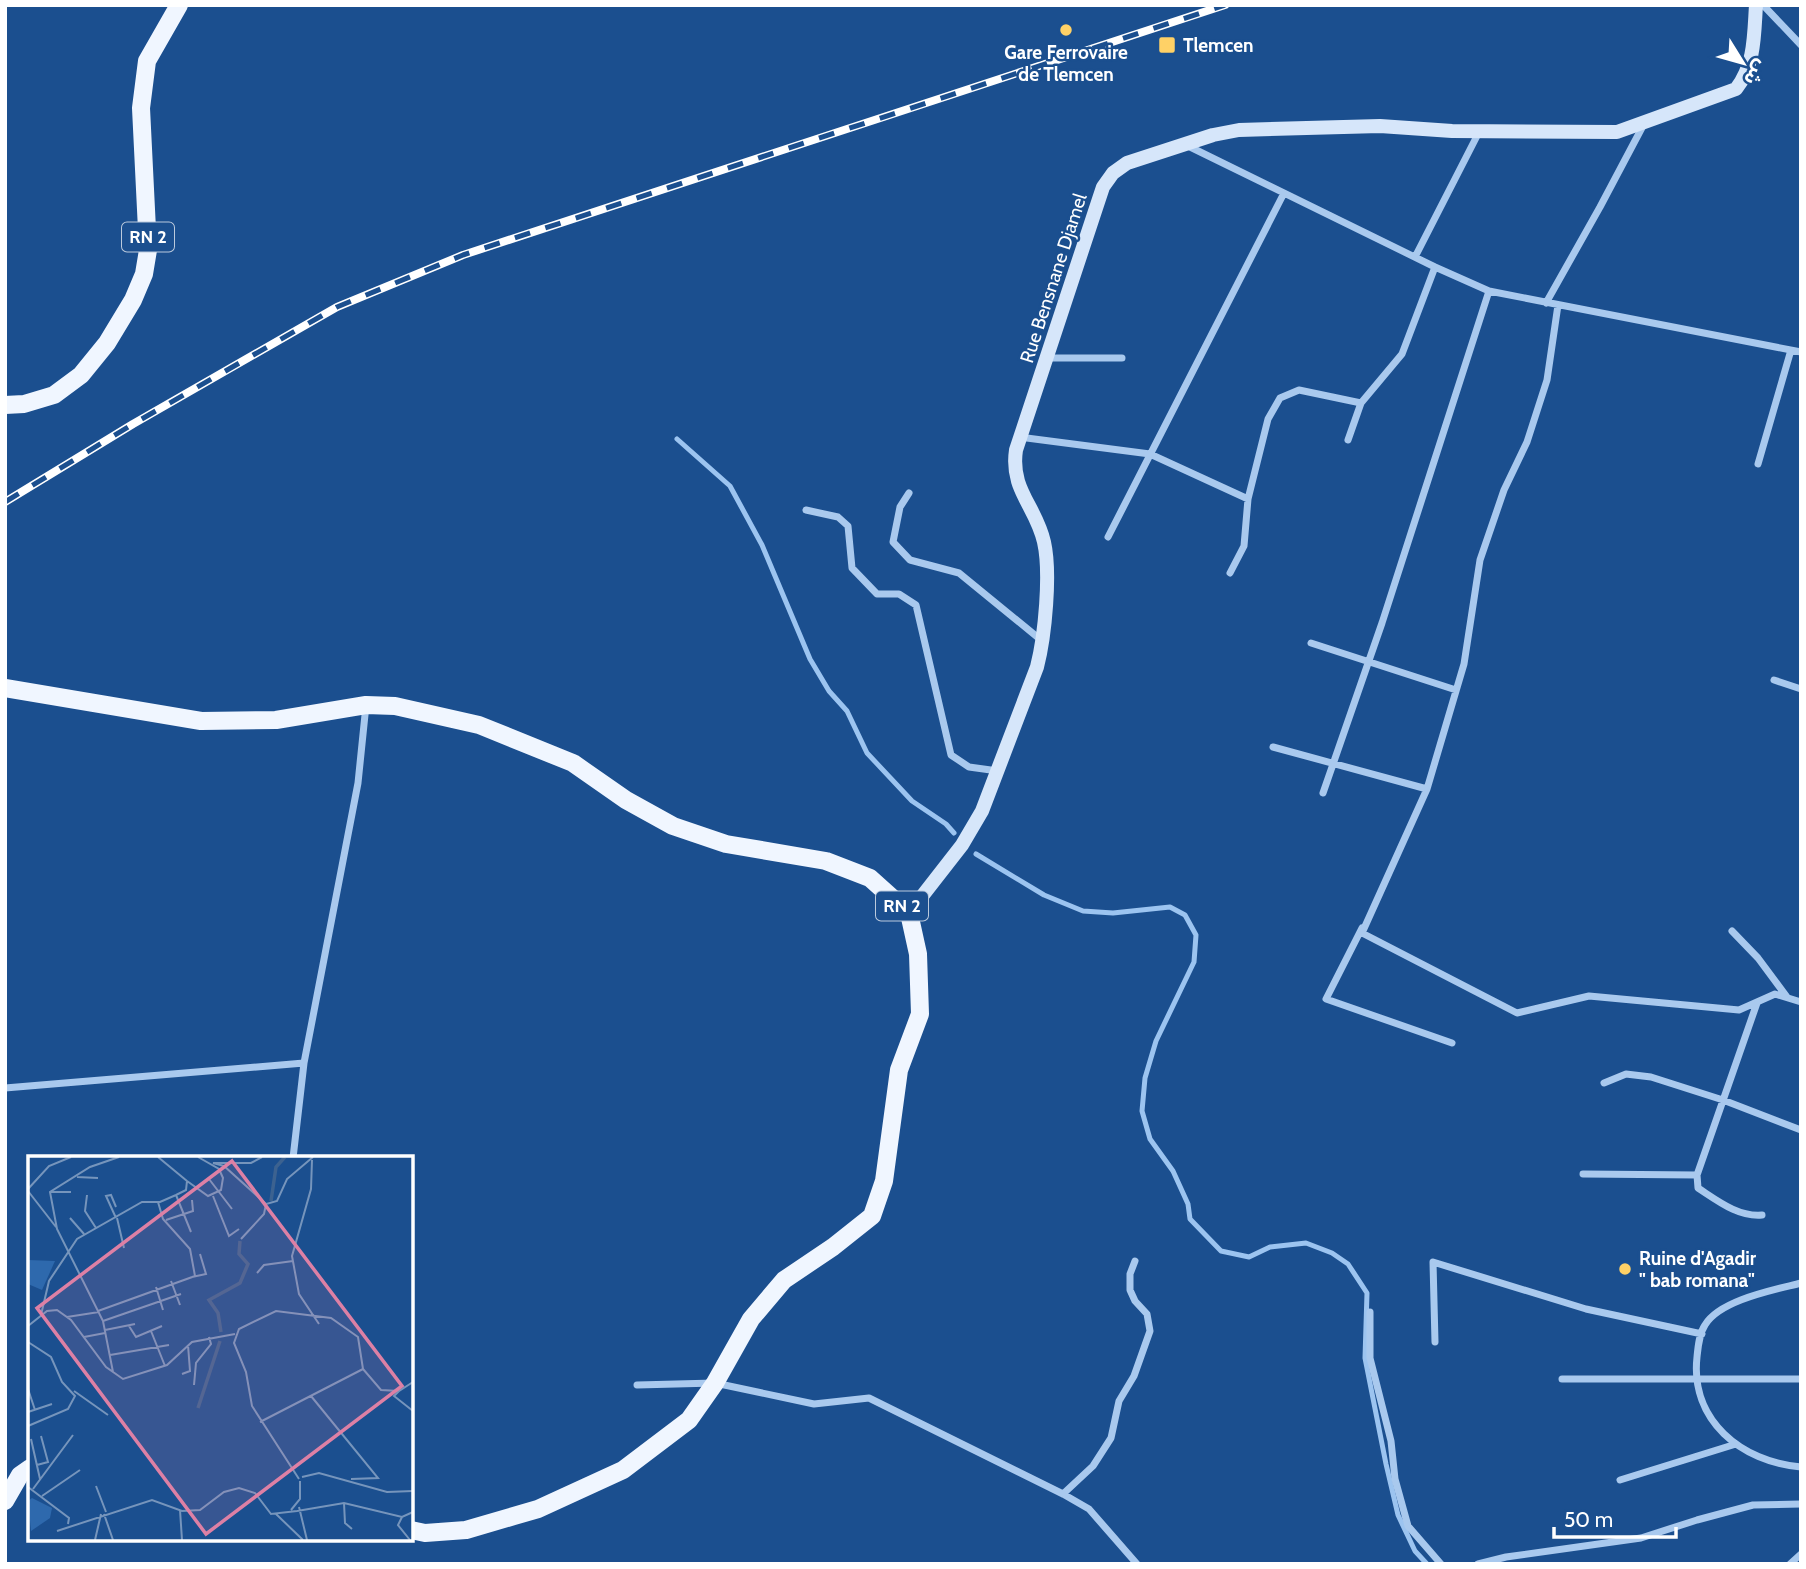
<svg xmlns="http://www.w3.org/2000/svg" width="1806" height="1569" viewBox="0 0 1806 1569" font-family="Cabin,'Noto Sans Arabic',sans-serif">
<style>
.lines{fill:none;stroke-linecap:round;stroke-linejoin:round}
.stream{stroke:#9cc4f0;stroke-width:5}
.minor{stroke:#a9c9ee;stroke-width:7}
.secondary{stroke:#d6e6fa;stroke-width:14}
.primary{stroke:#f0f6ff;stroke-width:18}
.rail-casing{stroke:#fff;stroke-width:8}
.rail{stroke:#1b4f8f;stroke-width:5;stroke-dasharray:16;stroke-linecap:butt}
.poi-dot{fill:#ffd166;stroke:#1b4f8f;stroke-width:2.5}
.labels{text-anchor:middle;stroke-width:5;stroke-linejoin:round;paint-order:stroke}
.shield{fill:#1b4f8f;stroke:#bbcadd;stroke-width:2}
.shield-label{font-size:18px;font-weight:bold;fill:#fff}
.poi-label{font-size:19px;font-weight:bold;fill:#fff;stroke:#1b4f8f;text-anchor:start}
.street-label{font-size:19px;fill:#fff;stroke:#1b4f8f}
.inset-river{fill:none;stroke:#3c6290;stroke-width:3.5}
.inset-road{fill:none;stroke:#7695bc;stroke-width:2}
.view{fill:#dd80a5;fill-opacity:0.15;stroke:#dd80a5;stroke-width:3.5}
.inset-edge{fill:none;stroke:#fff;stroke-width:3.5}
</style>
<rect width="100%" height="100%" fill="#1b4f8f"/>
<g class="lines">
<!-- stream -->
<path class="stream" d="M677,439L730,486L762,545L810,659L829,691L847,711L867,753L912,801L946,824L954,833
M976,854L1044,895L1083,911L1113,913L1170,907L1185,915L1196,935L1194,962L1156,1041L1145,1078L1142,1111L1150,1139L1173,1171L1188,1204L1190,1219L1221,1251L1249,1257L1270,1247L1306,1243L1332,1253L1348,1264L1367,1293L1365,1358L1386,1464L1398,1515L1415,1551L1427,1564"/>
<!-- minor -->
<path class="minor" d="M1763,5L1801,45
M1186,145L1435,267L1489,291L1801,352
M1415,257L1479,132
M1546,303L1600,207L1645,122
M1558,305L1547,380L1527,442L1504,490L1480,560L1464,664L1427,789L1362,933L1517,1013L1589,996L1739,1010L1775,994L1801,1002
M1047,358H1122
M1019,437L1150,454L1248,499
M1348,440L1361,403L1402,354L1435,267
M1758,464L1791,350
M909,493L900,507L893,542L910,560L959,573L1041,640
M806,510L838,517L848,526L852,568L877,594H899L916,605L951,755L969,767L998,771
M1108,537L1284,193
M1230,573L1244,546L1248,499L1268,419L1280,398L1299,390L1361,403
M1311,643L1456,690
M1774,680L1801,689
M1273,747L1427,789
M1323,793L1382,623L1489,291
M1362,928L1326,999L1452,1043
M1732,931L1758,958L1787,997
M1757,1003L1697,1175L1698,1188C1718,1201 1738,1217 1762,1215
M1604,1083L1626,1074L1651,1077L1723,1100L1801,1130
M5,1088L304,1063
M293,1158L304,1063L358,783L366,705
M1583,1174L1697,1175
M1801,1283C1774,1290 1720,1300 1705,1325C1699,1334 1698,1347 1697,1357C1690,1420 1741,1462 1801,1467
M1370,1312V1358L1391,1441L1395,1479L1408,1526L1441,1564
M1435,1342L1433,1262L1586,1309L1702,1334
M1562,1379H1801
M637,1385L715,1383L814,1404L869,1398L1063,1494L1089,1509L1137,1564
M1620,1480L1736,1444
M1063,1494L1093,1466L1111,1438L1119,1401L1134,1376L1150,1331L1147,1314L1135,1301L1130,1290V1274L1135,1261
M1478,1564L1506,1557L1641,1538L1697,1520L1753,1505L1801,1504
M1790,1564L1801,1554"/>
<!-- secondary -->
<path class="secondary" d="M909,913L962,845L982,811L1037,667C1045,636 1051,573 1044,542C1036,506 1010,490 1016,450L1099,199L1103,187L1113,173L1127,163L1213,135L1239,130L1380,126L1452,131L1617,132L1736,89C1755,65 1754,35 1756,5"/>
<!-- primary -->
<path class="primary" d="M5,405L24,404L54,395L81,375L107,343L133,300L144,274L148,250L141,108L147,61L179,5
M5,688L201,721L276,720L366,705L395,706L479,725L573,763L626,800L673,826L726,844L826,861L870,878L909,913L918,954L920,1014L899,1070L884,1181L872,1216L833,1247L784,1280L751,1319L715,1383L689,1420L623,1470L538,1509L466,1530L425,1533L411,1530
M5,1501L20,1475L30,1468"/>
<defs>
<path id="rail" d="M5,502L133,424L337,307L463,255L1225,5"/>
</defs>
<!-- rail casing -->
<use href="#rail" class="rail-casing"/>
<!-- rail -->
<use href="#rail" class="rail"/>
</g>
<!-- markers -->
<g class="poi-dot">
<circle cx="1066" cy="30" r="7"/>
<rect x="1158" y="36" width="18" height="18" rx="3.5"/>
<circle cx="1625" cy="1269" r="7"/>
</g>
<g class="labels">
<!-- shield labels -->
<g class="shield">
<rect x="122" y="222.5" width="52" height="29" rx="5"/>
<rect x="876" y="891.5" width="52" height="29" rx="5"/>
</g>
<g class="shield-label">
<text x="148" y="243">RN 2</text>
<text x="902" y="912">RN 2</text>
</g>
<!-- poi labels -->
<g class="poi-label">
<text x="1183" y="52">Tlemcen</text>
<text x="1066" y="59" text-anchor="middle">Gare Ferrovaire<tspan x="1066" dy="22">de Tlemcen</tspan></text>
<text x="1639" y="1265">Ruine d'Agadir<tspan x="1639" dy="22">" bab romana"</tspan></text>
</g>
<!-- street labels -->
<g class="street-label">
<text transform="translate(1053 278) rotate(-72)" y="7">Rue Bensnane Djamel</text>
</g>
</g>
<!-- overview -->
<g transform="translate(28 1156)">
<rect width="385" height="385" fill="#1b4f8f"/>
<path d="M4,342L24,352L22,362L3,375L0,345Z" fill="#2e69ad"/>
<path d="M0,104L27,105L14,134L0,128Z" fill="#2e69ad"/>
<path class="inset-river" d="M243,45L248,11L257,1M193,176L190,157L181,144L212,127L220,108L211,98L212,85M170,252L192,185"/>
<path class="inset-road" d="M130,1L159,25M234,1L223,7H185L196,10L238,48M284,4L283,33L264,100L271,138L291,168M49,21L70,22M181,23L204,53M0,33L21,10L43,1M0,35L28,71M22,36H43M59,39L57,55L68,72M148,39L163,76M185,40L201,80L211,73M42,62L56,78M88,62L78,40L83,39L88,51M89,62L96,92M138,64L165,55L164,44M213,83L236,58L238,48L249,45L259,23L285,1M229,117L236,109L265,105M164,121L178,118L172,98M143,125L152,149M128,131L135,154M70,155L167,120L162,93L135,63L130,46M13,159L21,125L49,83L114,46H132L148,39L158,34L159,25L180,40L193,34L195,22L191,13L170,1M39,161L71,156M75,165L153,138M0,170L19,155L29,154L43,164L78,211L95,223L139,209L164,186L207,178M101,170L108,181L134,170M77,174L107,168M123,175L137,210M56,181L77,177M0,186L23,201L34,226L47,240L40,253L0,270M82,199L141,189M85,216L75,165L29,73L22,36L62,11L91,1M154,218L162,215L160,189M166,229L168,207L183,188L181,181M0,233L7,254M46,235L80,259M371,235L366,240L385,255M283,240L350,322L323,323M0,256L24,248M232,266L335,213M3,283L12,323M9,309L20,306L13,280M274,321L291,317L359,336L385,335M271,323L224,250L218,216L206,187L211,173L248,155L303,162L330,181L335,213L353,234L371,235L385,226M68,330L78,356M0,331L41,362L40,368M5,333L45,279M14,340L52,314M316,347L317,367L324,373M271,351L279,384M152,354L154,384M263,354L272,343V325M269,355L316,347L374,361L385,356M76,358L85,384M248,358L275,384M374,361L370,369L382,384M29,375L124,344L154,355L172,354L196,336L211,332L227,337L243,358L269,355M67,384L73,358"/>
<path class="view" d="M204,5L374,230L178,378L9,152Z"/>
<rect width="385" height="385" class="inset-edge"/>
</g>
<!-- border -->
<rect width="1806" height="1569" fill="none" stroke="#ffffff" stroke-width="14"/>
<!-- north arrow -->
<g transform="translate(1743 63) rotate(127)" stroke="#1b4f8f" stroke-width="5" paint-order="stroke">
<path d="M0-5L12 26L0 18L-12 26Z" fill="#ffffff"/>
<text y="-10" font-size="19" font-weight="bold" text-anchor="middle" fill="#ffffff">ش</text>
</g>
<!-- scale -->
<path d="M1554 1527v10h122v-10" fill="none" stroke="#ffffff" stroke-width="3.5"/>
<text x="1564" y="1527" font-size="21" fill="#ffffff" stroke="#1b4f8f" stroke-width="5" paint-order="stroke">50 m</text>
</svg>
